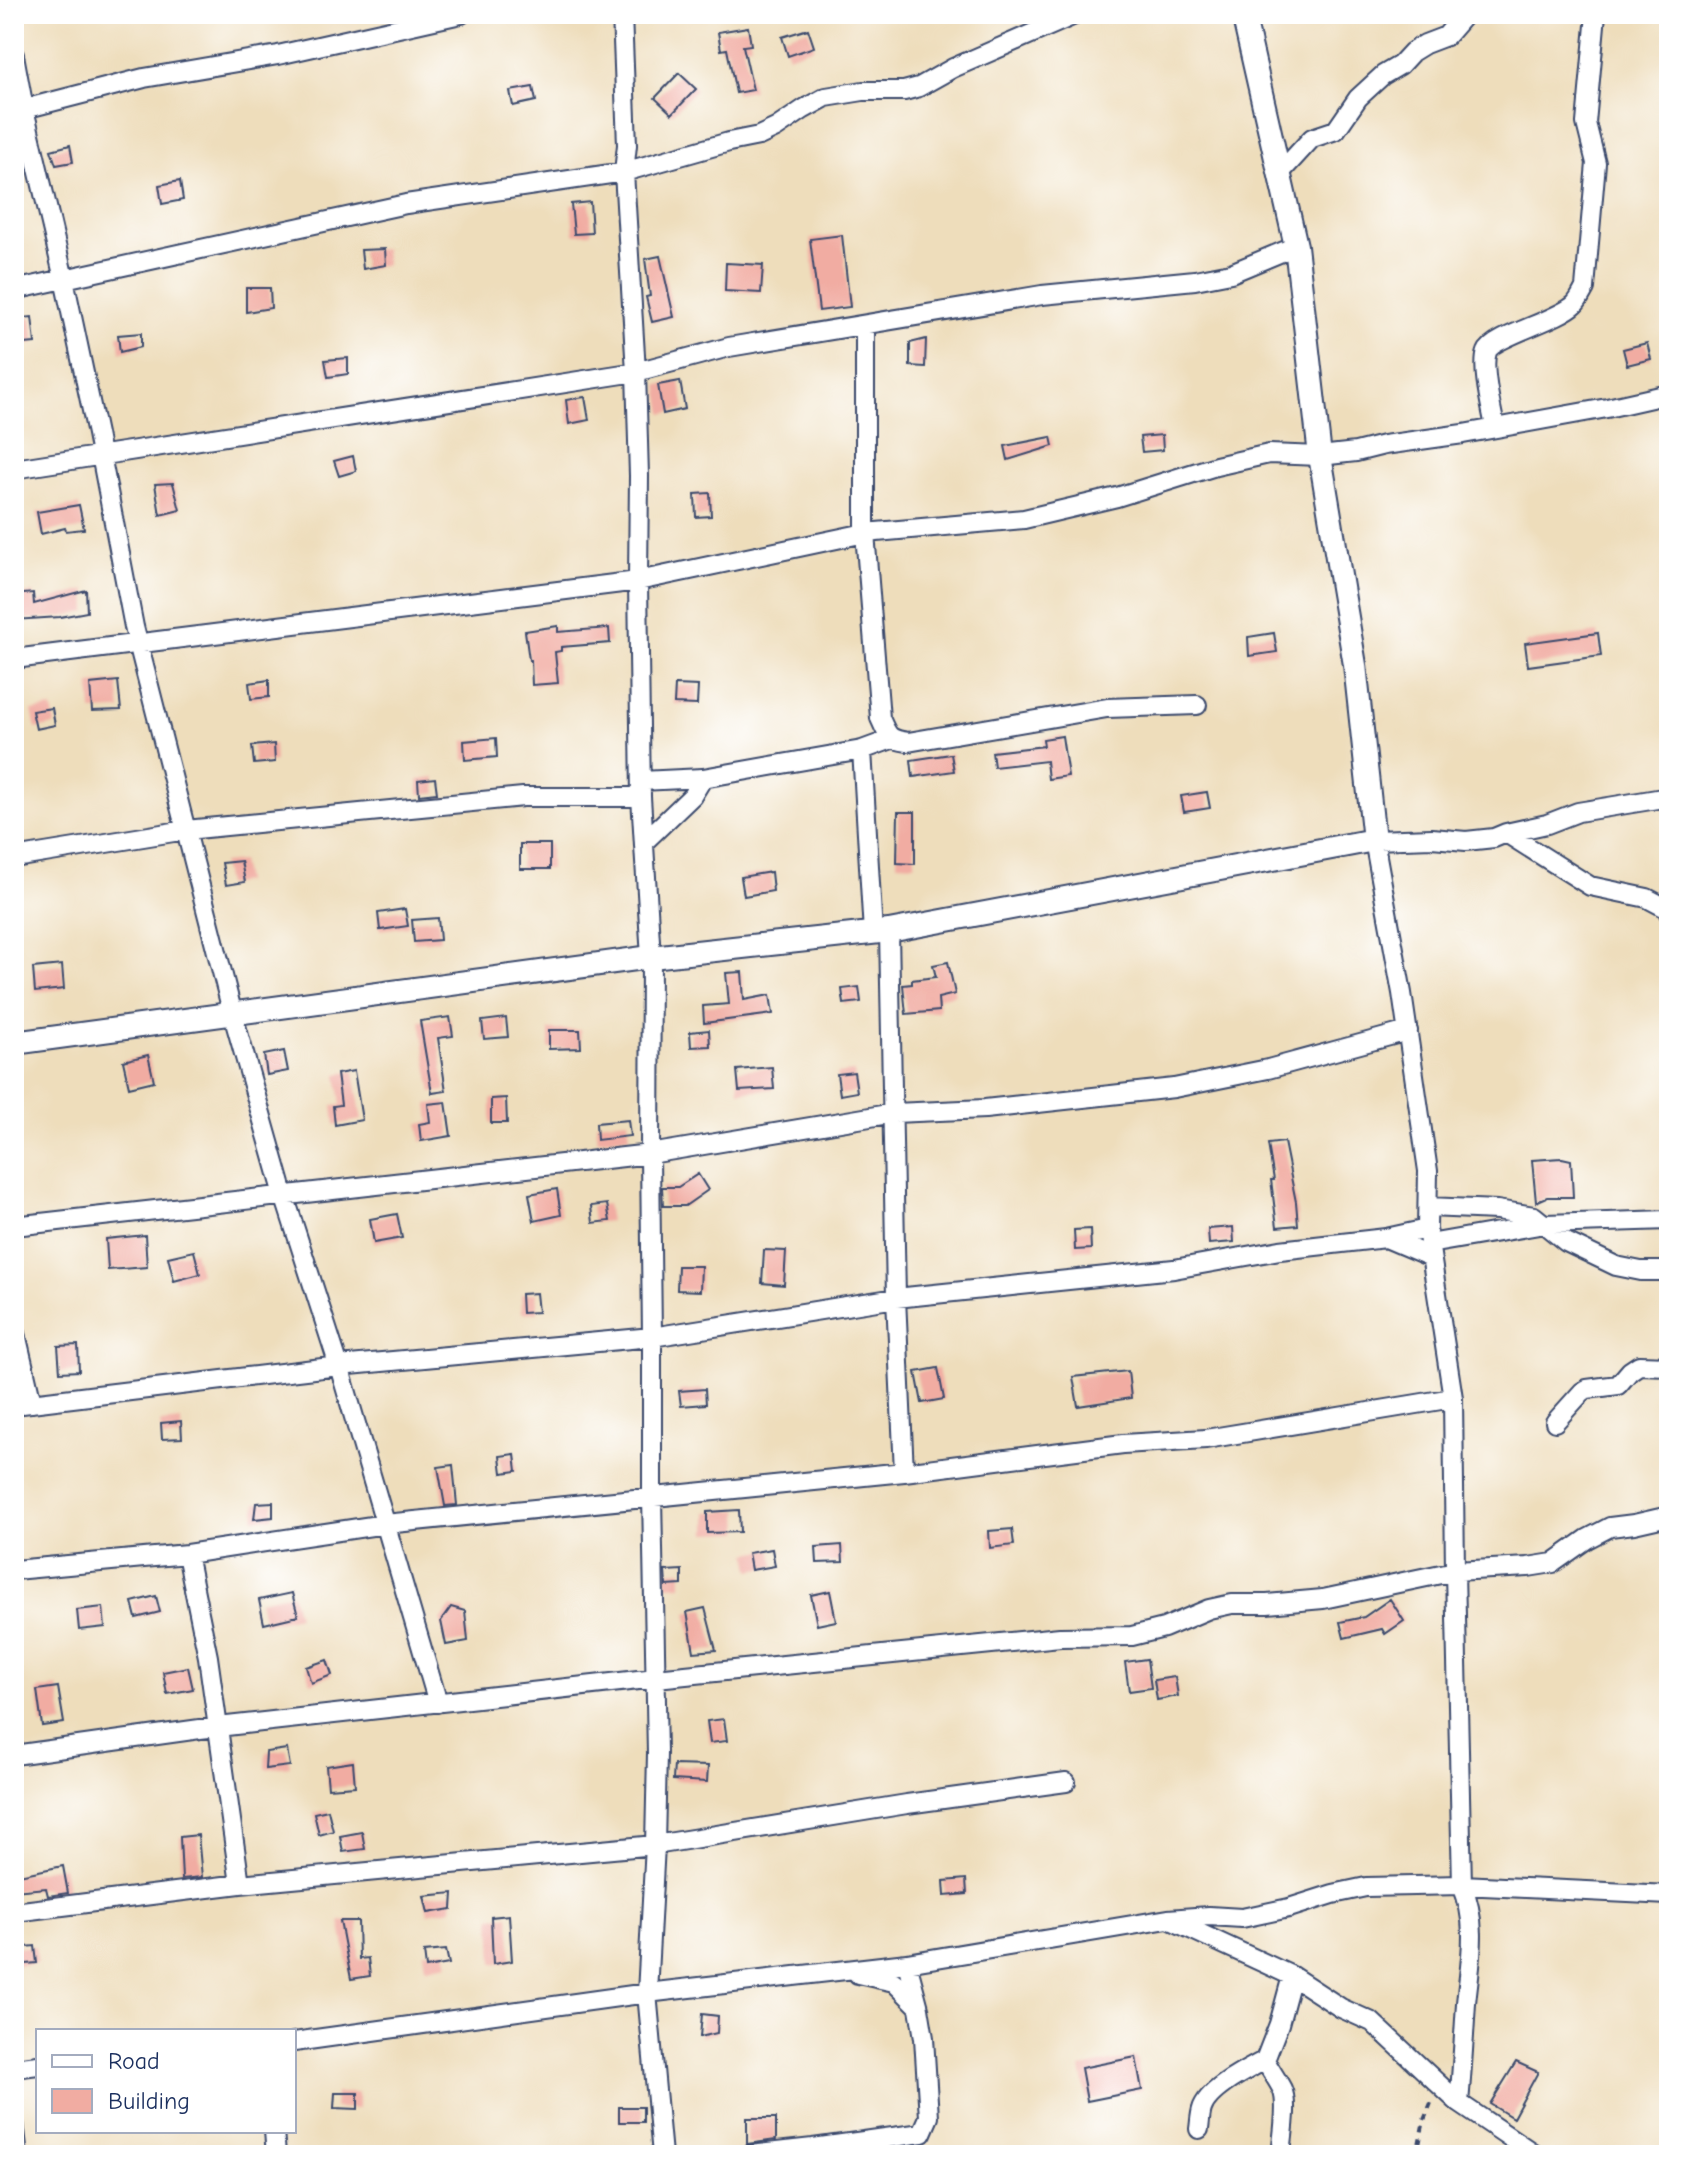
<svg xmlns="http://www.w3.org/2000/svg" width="1683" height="2169" viewBox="0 0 1683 2169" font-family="'Comic Neue',sans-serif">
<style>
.building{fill:#f1aca2}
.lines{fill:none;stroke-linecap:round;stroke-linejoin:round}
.minor-casing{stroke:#3b496c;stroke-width:22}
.tertiary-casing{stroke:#3b496c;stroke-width:26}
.path{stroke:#3b496c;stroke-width:4;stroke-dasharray:6 6;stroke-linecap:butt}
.minor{stroke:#fff;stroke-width:18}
.tertiary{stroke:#fff;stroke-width:22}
</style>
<rect width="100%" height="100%" fill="#fff"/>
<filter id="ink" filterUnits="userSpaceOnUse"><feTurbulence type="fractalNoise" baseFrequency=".0125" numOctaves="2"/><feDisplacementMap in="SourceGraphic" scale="16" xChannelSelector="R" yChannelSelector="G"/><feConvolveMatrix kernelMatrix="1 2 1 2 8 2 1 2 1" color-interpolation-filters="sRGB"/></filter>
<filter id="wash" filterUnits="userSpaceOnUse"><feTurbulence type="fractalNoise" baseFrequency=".006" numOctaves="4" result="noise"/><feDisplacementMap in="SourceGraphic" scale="32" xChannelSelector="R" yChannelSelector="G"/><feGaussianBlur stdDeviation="1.8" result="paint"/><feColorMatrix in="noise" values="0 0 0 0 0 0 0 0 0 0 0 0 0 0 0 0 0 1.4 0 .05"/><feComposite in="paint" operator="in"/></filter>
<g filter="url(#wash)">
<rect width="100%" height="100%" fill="#edb"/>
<g id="blocks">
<!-- building -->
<path class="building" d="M748,27L751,45L743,46L753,90L736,93L727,49L721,50L718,32Z
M808,29L814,47L788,56L782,37Z
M679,73L696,89L672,114L655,98Z
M533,87L536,101L513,106L510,91Z
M70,145L73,162L56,165L51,150Z
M180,181L183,200L162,204L159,185Z
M590,202L592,233L574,234L571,204Z
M842,235L850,307L819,311L810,239Z
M385,249L386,265L363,269L361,250Z
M660,256L674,317L652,322L646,297L650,296L645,259Z
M726,263L763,265L761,293L725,291Z
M246,288H270L271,308L246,312Z
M32,317L35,343L14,345V319Z
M141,333V347L120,352L118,335Z
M926,339L925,367L910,366V343Z
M1647,343L1651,359L1627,365L1623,349Z
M348,358V374L328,377L325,360Z
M680,381L685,409L663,414L658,385Z
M585,397L589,420L569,424L566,400Z
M1162,435L1163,450L1142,452L1140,437Z
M1051,437L1053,446L1008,460L1005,446Z
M353,456L356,471L339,476L334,461Z
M173,483L180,510L160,515L155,484Z
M710,493L711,516L696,517L695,494Z
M79,505L84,529L66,531L65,528L41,534L37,512Z
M86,590L87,612L60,617L14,620V595L33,593L34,604Z
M558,626V632L609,628L610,643L561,647V651L555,652L558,683L532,685L531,660H529L525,631Z
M1274,633L1277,652L1249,656L1248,637Z
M1598,633L1601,656L1528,666L1525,643Z
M269,680V697L251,699L249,683Z
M118,681L121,710L92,711L90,684Z
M675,685L698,686L697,705L674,704Z
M52,708L55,725L36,729L32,711Z
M1062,736L1068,776L1048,779L1046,761L994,767L992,752L1044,746L1043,739Z
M496,738L497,757L465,760L464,741Z
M274,744L275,762L254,764L252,746Z
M951,754L954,771L913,777L911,760Z
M435,778L437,793L419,795L418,780Z
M1207,792L1210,808L1184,812L1181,796Z
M898,812H915V864L897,863Z
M520,844H550V869H520Z
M241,861L245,882L226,885L222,863Z
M771,872L773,891L744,896L741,877Z
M405,909L408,926L380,930L378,913Z
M438,918L440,940L414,942L412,920Z
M948,962L955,994L938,998L939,1011L906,1014L903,985L912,984V980L936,977L933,965Z
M62,965L64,989L35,992L33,968Z
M742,972L744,1000L770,995L773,1014L704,1023L703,1006L729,1004L726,973Z
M859,987L861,1002L844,1004L842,989Z
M450,1017L453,1036L438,1038L446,1091L432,1093L420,1021Z
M506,1018L508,1037L484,1039L482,1021Z
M549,1030H580L581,1048L549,1049Z
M709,1030L710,1046L691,1047L690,1032Z
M284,1051L288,1071L267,1075L264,1055Z
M148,1055L154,1081L129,1087L123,1061Z
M772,1067L774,1089L739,1091L737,1070Z
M354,1071L362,1120L335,1125L333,1106L341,1105L337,1074Z
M854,1072L857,1092L840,1095L837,1074Z
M506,1098L507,1123H491V1099Z
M446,1102L451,1136L421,1141L419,1124L430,1122L428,1104Z
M628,1120L630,1136L597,1140L596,1123Z
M1284,1142L1296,1202L1298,1225L1277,1227L1271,1180H1274L1268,1144Z
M1562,1158L1571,1160L1573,1197H1547L1536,1202L1532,1160Z
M698,1174L708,1190L685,1206H663L662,1187H678Z
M557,1189L561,1215L534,1221L529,1194Z
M607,1204L610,1221L593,1223L591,1206Z
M397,1214L402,1238L374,1243L370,1219Z
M1233,1227L1234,1242L1209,1244L1208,1229Z
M1090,1229L1091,1249L1075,1250L1074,1230Z
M145,1235L147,1267L108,1270L106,1239Z
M764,1250L786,1251L784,1285L762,1283Z
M194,1251L200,1274L174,1281L168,1257Z
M678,1266H701L700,1291L677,1290Z
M536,1293L538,1312L522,1313L521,1294Z
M78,1345L79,1371L60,1372L58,1346Z
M938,1368L944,1399L922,1403L916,1372Z
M1128,1371L1131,1398L1078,1406L1073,1377Z
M705,1389L706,1404L681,1406L679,1391Z
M181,1421L182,1438L162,1439L161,1423Z
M515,1454L517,1471L502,1473L500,1456Z
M453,1465L457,1505L445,1506L438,1467Z
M273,1502V1517L254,1519L256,1503Z
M739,1510L740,1532L707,1533V1512Z
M1012,1529L1014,1545L990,1548L989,1531Z
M842,1545L843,1562L817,1563L816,1547Z
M772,1549L775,1566L751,1570L748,1553Z
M682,1570V1585L666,1586L665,1571Z
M830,1591L836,1621L817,1625L811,1595Z
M292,1593L298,1616L264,1624L259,1600Z
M156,1596L160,1612L136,1618L132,1602Z
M1390,1599L1404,1621L1385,1634L1382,1629L1344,1638L1340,1622L1364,1617Z
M103,1607L105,1627L79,1630L77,1610Z
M451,1607L465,1611L468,1641L446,1645L441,1621Z
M705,1608L716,1650L694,1652L687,1612Z
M1147,1659L1151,1688L1129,1691L1125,1662Z
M327,1660L332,1675L311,1683L306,1667Z
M188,1667L193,1689L167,1694L163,1672Z
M1175,1677L1178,1696L1157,1700L1154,1680Z
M58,1687L64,1723L42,1726L37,1690Z
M724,1719L727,1741L710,1743L707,1721Z
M287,1749L290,1766L265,1769L266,1752Z
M353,1762L355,1786L328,1788L326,1766Z
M674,1765L708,1766L707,1782L673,1780Z
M328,1810L333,1831L319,1835L314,1813Z
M362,1832L365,1849L343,1852L340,1836Z
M198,1835L202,1877L182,1879L180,1837Z
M63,1866L68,1893L48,1896L46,1888L14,1891V1876Z
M966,1879L967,1894L945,1896L944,1881Z
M453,1893L452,1909L428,1913L424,1896Z
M509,1915L512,1961L493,1964L491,1917Z
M340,1921H358L359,1959L368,1958L370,1976L351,1979Z
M35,1946L37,1963L14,1965V1948Z
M446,1950L449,1964L426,1968L424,1952Z
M702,2014L718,2016L717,2033L700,2037Z
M1136,2057L1142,2090L1087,2101L1081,2068Z
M1516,2062L1538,2072L1513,2118L1490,2104Z
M335,2093H358V2109L334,2108Z
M619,2107H643V2122H619Z
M747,2118H776V2140L747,2144Z"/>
</g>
</g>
<g filter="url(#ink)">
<use href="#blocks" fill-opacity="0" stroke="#3b496c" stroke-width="2"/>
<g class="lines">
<defs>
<path id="minor" d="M622,14L627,145L624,172L636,372L639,476L638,581L641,797L651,957L650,1154L652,1337V1497L657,1753L655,1845L647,1993L662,2155
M14,55L24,109L64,279L97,434L134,627L233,1015L284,1195L339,1366L438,1703
M24,109L144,78L278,55L461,14
M1280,173L1312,138L1336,130L1358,98L1383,75L1400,65L1412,52L1425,44L1446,36L1465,14
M14,290L406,204L624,172L729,142L759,136L776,128L804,109L826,97L863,91H904L919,87L953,68L1077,14
M865,325V533L880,718C888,736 888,739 908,742L1107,708L1197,705
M1495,427C1492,410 1481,368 1487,352C1492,337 1559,320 1575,304C1579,300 1582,293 1585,288L1596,163L1586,123L1596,14
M14,469L636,372L729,347L1042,295L1195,280L1231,273L1296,246
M14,659L638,581L865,533L1024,519L1117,497L1216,466L1269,454L1320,456L1356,452L1384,445L1463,434L1607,408L1669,394
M862,750L873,933
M641,781L703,778L862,750L892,739
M1506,833L1590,886L1647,898L1666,908L1669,913
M645,841L692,796L703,778
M14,858L186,830L523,797H641
M889,931L896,1298L904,1472
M1428,1207L1497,1210L1534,1216L1566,1242L1616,1266L1641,1271H1669
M14,1226L650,1154L894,1113L985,1109L1174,1088L1268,1069L1408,1031
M1386,1238L1431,1257
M1429,1244L1545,1224L1669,1220
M14,1325L32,1403
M14,1405L339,1366L652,1337L896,1298L1174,1269L1280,1250L1386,1238L1427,1229
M1555,1422L1582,1392L1587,1389L1618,1385L1630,1371L1639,1365L1669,1366
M187,1554L208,1657L240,1884
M14,1570L187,1554L385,1524L904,1472L1123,1444L1206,1439L1453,1398
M14,1755L200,1729L656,1678L1060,1637L1132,1636L1164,1628L1209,1609L1232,1604H1267L1323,1599L1455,1571L1528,1567L1553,1563L1587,1539L1610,1527L1634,1524L1669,1516
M14,1912L240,1884L655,1845L907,1804L1066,1782
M1171,1920L1292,1976L1341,2008L1372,2022L1459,2103L1536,2155
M858,1974L894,1982L917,2005
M294,2042L647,1993L907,1963L1168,1919L1209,1916L1242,1918L1289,1908L1333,1894L1366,1887L1462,1885L1669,1895
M14,2068L38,2065
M1459,2103C1462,2070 1464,2036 1466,2003C1470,1961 1479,1926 1462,1885L1455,1571L1453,1398L1427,1229L1428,1171L1402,993L1374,840L1432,838L1466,841L1494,838L1506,833L1547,824L1578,812L1669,797
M14,2122L18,2155
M1199,2129C1200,2123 1200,2115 1202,2109C1208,2089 1247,2070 1265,2060
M274,2131L276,2155
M750,2155L813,2148L922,2133L929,2117L924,2038L919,2008L907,1963
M1281,2155C1282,2139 1289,2103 1282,2089C1277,2079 1270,2070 1265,2060L1279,2024L1292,1976"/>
<path id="tertiary" d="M14,1043L651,957L889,931L1374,840L1355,665L1320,456L1296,246L1243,14"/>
</defs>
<!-- minor casing -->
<use href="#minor" class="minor-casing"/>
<!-- tertiary casing -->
<use href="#tertiary" class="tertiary-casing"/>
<!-- path -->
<path class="path" d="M1417,2155L1424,2120L1431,2103"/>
<!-- minor -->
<use href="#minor" class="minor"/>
<!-- tertiary -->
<use href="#tertiary" class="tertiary"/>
</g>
</g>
<!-- margin -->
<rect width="1683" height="2169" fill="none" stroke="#fff" stroke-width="48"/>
<!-- legend -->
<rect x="36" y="2029" width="260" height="104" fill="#ffffff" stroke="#a4acbf" stroke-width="2"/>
<rect x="52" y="2055" width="40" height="12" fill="#ffffff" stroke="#a4acbf" stroke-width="2"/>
<text x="108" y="2069" font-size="24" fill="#1b2f5e">Road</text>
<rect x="52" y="2089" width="40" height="24" fill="#f1aca2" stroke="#a4acbf" stroke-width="2"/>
<text x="108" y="2109" font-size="24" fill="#1b2f5e">Building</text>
</svg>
